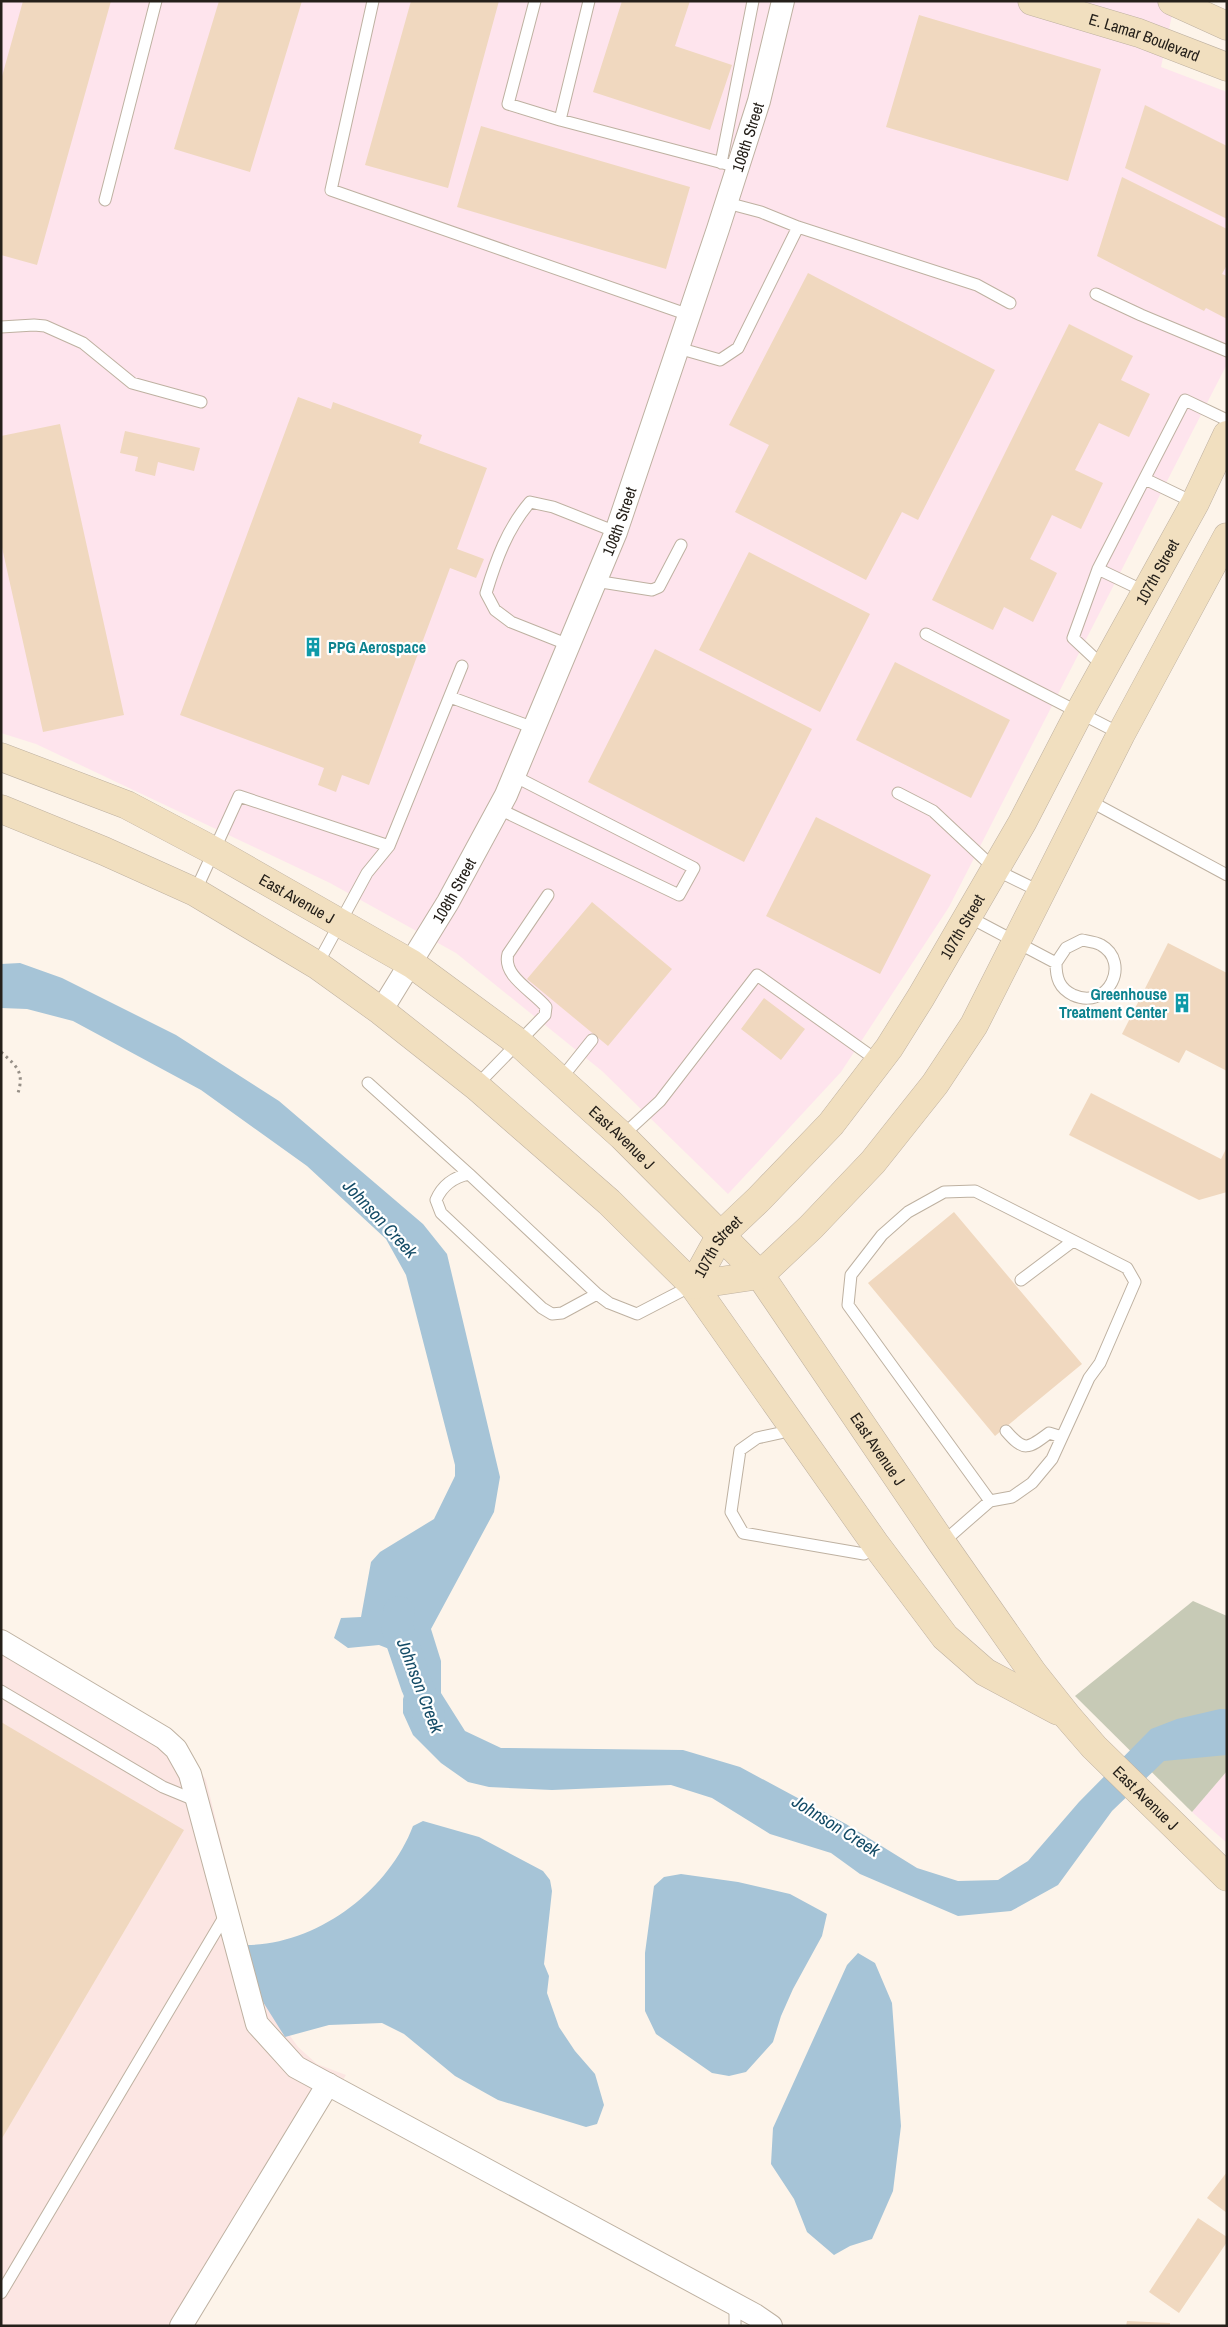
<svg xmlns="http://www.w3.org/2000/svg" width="1228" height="2327" viewBox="0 0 1228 2327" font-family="'Archivo Narrow',sans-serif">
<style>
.commercial{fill:#fee4ed}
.industrial{fill:#fce6e3}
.green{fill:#c7cab6}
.water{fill:#a6c4d7}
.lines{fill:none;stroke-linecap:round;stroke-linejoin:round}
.river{stroke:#a6c4d7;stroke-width:32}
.building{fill:#f0d8bf}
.lane-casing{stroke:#beb1a1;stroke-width:13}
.street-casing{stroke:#beb1a1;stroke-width:24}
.secondary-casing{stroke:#beb1a1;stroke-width:29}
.path{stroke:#968f87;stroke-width:3;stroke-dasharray:2.5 4;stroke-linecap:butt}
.lane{stroke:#fff;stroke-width:11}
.street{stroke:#fff;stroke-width:22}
.secondary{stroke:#f1dfbf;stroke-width:28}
.labels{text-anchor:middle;stroke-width:4.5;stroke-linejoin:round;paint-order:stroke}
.street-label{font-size:16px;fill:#25201a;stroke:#fff}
.culture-label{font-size:16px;font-weight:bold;fill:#0d838f;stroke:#fff;text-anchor:start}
.water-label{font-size:18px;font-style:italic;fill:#134b66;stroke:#fff}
</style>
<rect width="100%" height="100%" fill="#fdf4ea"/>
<!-- commercial -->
<path class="commercial" d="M1,1H1175L1161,67L1227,92V364L949,907L841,1072L728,1194L602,1071L456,953L330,883L36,744L1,733Z
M1227,1771V1843L1192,1812Z"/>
<!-- industrial -->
<path class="industrial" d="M1,1632L181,1742L206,1780L258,1991L298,2047L317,2064L346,2075L194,2326H1Z"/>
<!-- green -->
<path class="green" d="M1193,1601L1227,1616V1771L1192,1812L1075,1696Z"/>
<!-- water -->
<path class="water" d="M20,963L62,978L176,1035L279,1101L423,1224L447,1254L500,1477L494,1512L431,1629L441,1661V1693L465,1731L501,1748L683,1750L740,1767L846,1824L917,1868L958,1881L998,1880L1028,1861L1079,1802L1151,1729L1177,1719L1220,1709H1227V1755L1164,1761L1112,1811L1058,1885L1011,1911L958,1916L860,1874L831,1853L770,1834L712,1798L671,1785L552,1790L489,1787L468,1782L441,1763L413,1735L403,1713V1699L409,1679L420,1665L415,1659L379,1645L348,1648L334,1638L341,1618L361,1617L371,1562L380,1552L434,1519L455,1476V1465L406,1275L386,1239L307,1166L201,1090L73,1021L27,1009L1,1008V964Z
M423,1821L479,1837L543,1871L550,1880L552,1891L544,1964L549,1976L547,1993L559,2027L575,2051L595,2074L604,2105L597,2124L586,2127L498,2100L455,2076L404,2034L382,2023L329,2025L285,2037L258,1994L244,1945C315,1946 388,1892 413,1826Z
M681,1874L738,1882L790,1894L827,1914L822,1936L793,1989L781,2016L773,2042L746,2072L729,2076L712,2073L656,2034L645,2011V1953L654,1886L664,1877Z
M858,1953L875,1963L892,2003L901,2126L893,2191L872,2239L850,2246L834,2255L807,2232L794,2199L771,2164L773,2128L847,1965Z"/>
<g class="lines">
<!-- river -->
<path class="river" d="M399,1612L397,1627L417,1686L429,1715"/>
</g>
<!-- building -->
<path class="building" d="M23,1H111L37,265L1,255V80Z
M219,1H302L250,172L174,149Z
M411,1H499L448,188L365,165Z
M622,1H690L675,46L732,65L710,130L593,92Z
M919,15L1101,69L1068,181L886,127Z
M1145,105L1227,146V219L1125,168Z
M481,126L690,187L666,269L457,207Z
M1122,177L1227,229V265L1222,274L1227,276V319L1206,308L1204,311L1097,256Z
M808,273L995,370L918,520L902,512L866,580L735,512L769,445L729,425Z
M1069,324L1133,356L1121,380L1150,394L1129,437L1099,423L1075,470L1103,483L1081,529L1052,515L1030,559L1057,573L1033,622L1004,607L993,630L932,600Z
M298,397L331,409L333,402L422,435L419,443L487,468L457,549L484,559L476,578L450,568L369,785L342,775L336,792L318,785L324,768L180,715Z
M60,424L124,715L43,732L1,543V436Z
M125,431L200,448L194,471L158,462L155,476L135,471L138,457L120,453Z
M749,552L870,614L820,712L699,650Z
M655,649L812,729L744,862L588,782Z
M895,662L1010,720L971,798L856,740Z
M816,817L931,875L880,974L766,916Z
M592,902L672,969L608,1046L527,979Z
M1168,943L1227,973V1071L1186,1050L1179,1063L1122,1034Z
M764,998L805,1029L781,1060L741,1029Z
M1091,1093L1221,1159L1227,1147V1192L1199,1200L1069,1135Z
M954,1212L1082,1364L995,1436L868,1283Z
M1,1722L184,1830L1,2140Z
M1227,2172V2213L1207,2198Z
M1198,2218L1227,2237V2242L1179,2313L1149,2292Z
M1127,2321L1170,2323V2326H1126Z"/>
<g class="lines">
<defs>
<path id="lane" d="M373,1L331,190L689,315
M535,1L508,104L560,120
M589,1L560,120L738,167
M721,163L753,1
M105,200L156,1
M727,203L761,212L798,227L977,285L1010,303
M1096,294L1141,315L1227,351
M1,327L34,325L45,326L83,343L132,383L201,402
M678,348L720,360L738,348L798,227
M1145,479L1195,503
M1098,569L1146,592
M595,581L652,590L659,587L681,545
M926,634L1121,734
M569,645L511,622L495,610L486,593C496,560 507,529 530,502L553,507L616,532
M1105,668L1073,638L1098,569L1185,400L1227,420
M450,697L534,728
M898,793L933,811L996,870L1041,892
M1088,800L1227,875
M499,809L679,895L694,868L514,776
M195,892L239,796L389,846
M969,917L1056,963C1056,978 1059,988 1073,995C1109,1011 1131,962 1101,945C1096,942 1087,941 1082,940L1066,948L1056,963
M317,965L367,873L389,846L462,666
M560,1080L592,1040
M368,1083L469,1174
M476,1086L545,1015L546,1007C533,991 502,976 508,954L548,895
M622,1136L660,1101L757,975L878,1061
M1021,1280L1073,1241
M597,1294L562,1313L552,1314L542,1308L441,1213L436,1200C442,1186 454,1177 469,1174L597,1294L609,1303L637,1314L693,1285
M792,1425L780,1433L757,1438L740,1450L731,1512L743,1533L864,1554L876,1545
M1006,1431C1024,1452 1028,1449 1049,1433L1062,1437
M942,1543L990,1501L1012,1497L1032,1483L1052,1459L1089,1378L1100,1363L1135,1282L1127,1268L975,1191L944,1192L908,1212L882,1235L851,1275L848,1305L990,1501
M1,1691L163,1787L197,1801
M1,2293L226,1914
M735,2305V2326"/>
<g id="street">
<path id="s1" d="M381,1011L448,902L506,795L616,532L718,229L759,101L783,1"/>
<path d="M1,1641L164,1738L176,1749L190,1774L257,2024L296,2067L755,2315L771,2326"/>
<path d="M181,2326L328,2084"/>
</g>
<g id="secondary">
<path id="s2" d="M1032,1L1139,33L1227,67"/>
<path d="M1172,1L1227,26"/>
<path id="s3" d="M1,757L127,805L214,851L412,964L518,1042L622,1136L760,1275L942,1543L1033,1673L1068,1717L1094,1747L1227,1877"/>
<path d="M1,809L104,851L195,892L317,965L381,1011L476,1086L609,1202L693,1285L876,1545L945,1637L985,1672L1058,1711"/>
<path id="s4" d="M693,1285L720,1236L759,1199L831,1124L889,1048L921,997L1022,823L1079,713L1195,503L1227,435"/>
<path d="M693,1285L760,1275L811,1227L873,1162L935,1084L974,1025L1121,734L1227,537"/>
</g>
</defs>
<!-- lane casing -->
<use href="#lane" class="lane-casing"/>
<!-- street casing -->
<use href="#street" class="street-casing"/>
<!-- secondary casing -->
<use href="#secondary" class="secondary-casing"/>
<!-- path -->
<path class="path" d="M1,1052C18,1067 25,1073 17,1096"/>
<!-- lane -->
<use href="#lane" class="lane"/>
<!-- street -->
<use href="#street" class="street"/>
<!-- secondary -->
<use href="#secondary" class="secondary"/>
</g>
<!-- icons -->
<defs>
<symbol id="building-bare" viewBox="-9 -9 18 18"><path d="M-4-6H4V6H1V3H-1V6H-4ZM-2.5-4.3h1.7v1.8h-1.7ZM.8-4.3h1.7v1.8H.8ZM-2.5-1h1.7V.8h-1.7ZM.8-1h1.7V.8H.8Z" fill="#0f9aa8" stroke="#fff" stroke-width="2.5" paint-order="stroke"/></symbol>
</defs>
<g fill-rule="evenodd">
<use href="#building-bare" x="299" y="633" width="28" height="28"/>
<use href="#building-bare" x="1168" y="989" width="28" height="28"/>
</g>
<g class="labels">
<!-- street labels -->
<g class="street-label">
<text dy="6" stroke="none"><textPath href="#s2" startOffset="118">E. Lamar Boulevard</textPath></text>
<text dy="6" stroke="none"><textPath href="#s1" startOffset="951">108th Street</textPath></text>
<text dy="6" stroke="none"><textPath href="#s1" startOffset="546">108th Street</textPath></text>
<text dy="6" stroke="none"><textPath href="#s4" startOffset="856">107th Street</textPath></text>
<text dy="6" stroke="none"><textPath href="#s1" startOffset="141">108th Street</textPath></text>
<text dy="6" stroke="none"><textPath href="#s3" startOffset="329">East Avenue J</textPath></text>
<text dy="6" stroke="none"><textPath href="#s4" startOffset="451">107th Street</textPath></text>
<text dy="6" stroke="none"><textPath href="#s3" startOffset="734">East Avenue J</textPath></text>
<text dy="6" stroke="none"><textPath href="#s4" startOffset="46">107th Street</textPath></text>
<text dy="6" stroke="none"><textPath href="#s3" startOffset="1139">East Avenue J</textPath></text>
<text dy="6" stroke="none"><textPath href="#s3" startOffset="1580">East Avenue J</textPath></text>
</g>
<!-- culture labels -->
<g class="culture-label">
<text x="328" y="653">PPG Aerospace</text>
<text x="1167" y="1000" text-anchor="end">Greenhouse<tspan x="1167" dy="18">Treatment Center</tspan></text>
</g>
<!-- water labels -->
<g class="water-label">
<text transform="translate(380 1219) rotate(47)" y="6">Johnson Creek</text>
<text transform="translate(420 1686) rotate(69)" y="6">Johnson Creek</text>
<text transform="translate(836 1826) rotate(32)" y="6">Johnson Creek</text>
</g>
</g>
<!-- border -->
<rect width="1228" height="2327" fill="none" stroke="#25201a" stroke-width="5"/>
</svg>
